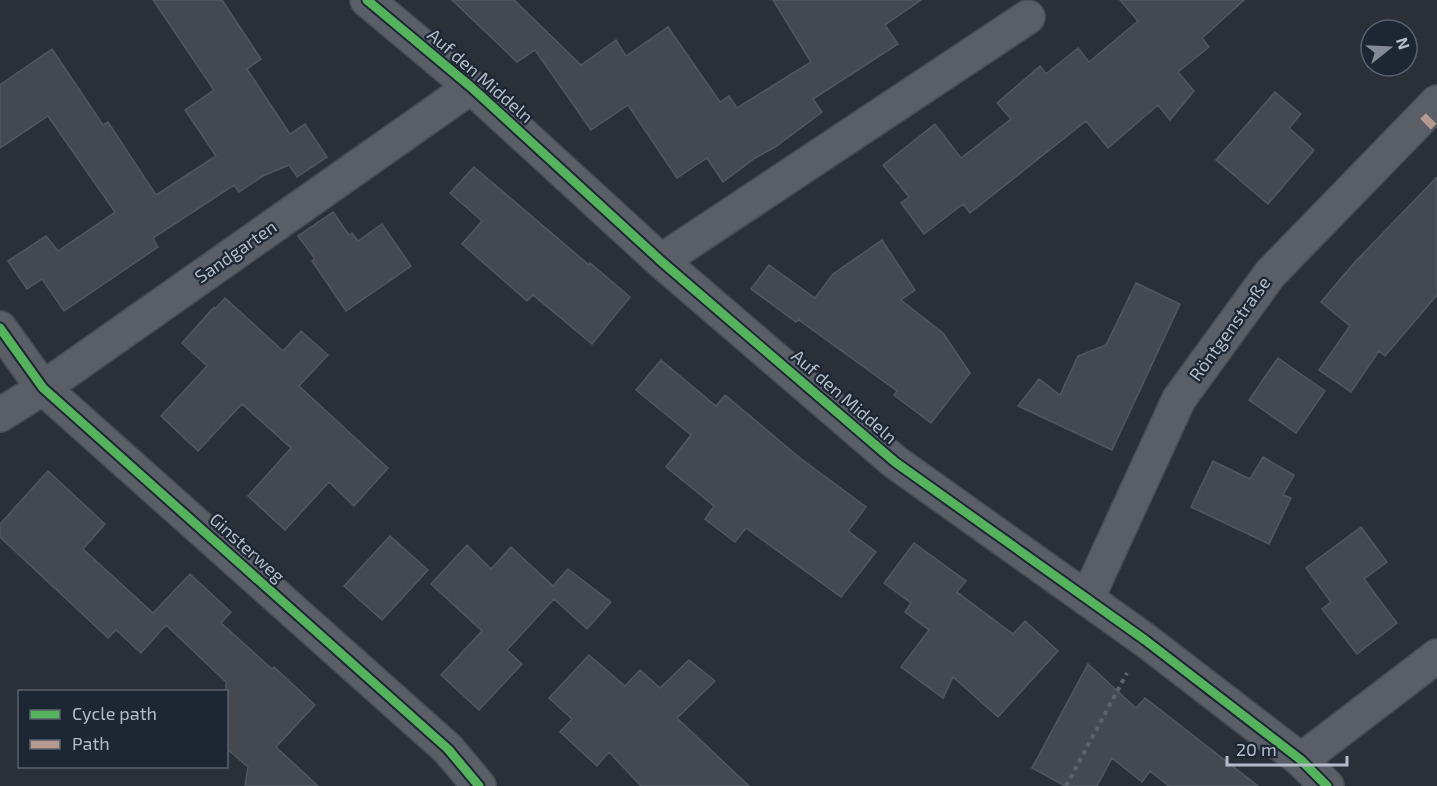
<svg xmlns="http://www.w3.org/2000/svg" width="1437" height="786" viewBox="0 0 1437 786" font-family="'Exo 2',sans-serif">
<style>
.building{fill:#444950;stroke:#52575f;stroke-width:1.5}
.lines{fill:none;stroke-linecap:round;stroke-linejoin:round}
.minor-casing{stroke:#484c53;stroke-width:36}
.path{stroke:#5d636a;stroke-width:4;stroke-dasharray:4.5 4.5;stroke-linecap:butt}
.minor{stroke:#5a5e66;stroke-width:33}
.quiet{stroke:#b69a8f;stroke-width:8;stroke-dasharray:15 8;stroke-linecap:butt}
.cycleway-casing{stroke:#1d2633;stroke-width:13}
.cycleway{stroke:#56b35d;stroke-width:9}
.labels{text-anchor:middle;stroke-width:4.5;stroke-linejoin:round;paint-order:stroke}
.street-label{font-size:18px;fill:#b4bcc9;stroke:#1d2633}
</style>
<rect width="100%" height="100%" fill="#2a3038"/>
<!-- building -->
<path class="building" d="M153,0H222L261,59L247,69L268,101L290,134L305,124L327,157L297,177L289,165L263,176L239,192L234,185L153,238L158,247L64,311L42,279L27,289L8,261L46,236L58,251L115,212L48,116L0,148V85L52,49L103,125L108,122L156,195L216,156L185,110L214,90Z
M452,0H514L581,65L616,40L626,56L668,27L720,102L729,96L737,108L811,62L773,0H921L885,25L898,44L813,99L822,112L775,147L755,158L723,182L707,158L677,178L628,105L591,130L535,50L517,62Z
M1120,0H1244L1202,38L1209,47L1178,72L1194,91L1170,120L1158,105L1108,148L1086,121L970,213L963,204L924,234L901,203L909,197L883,165L935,124L961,158L1011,119L997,103L1040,66L1046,74L1078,48L1089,62L1138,21Z
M1275,92L1301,114L1289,128L1314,150L1268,204L1216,160Z
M474,167L589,265L590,263L630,297L592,344L533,295L527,301L462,244L482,221L450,193Z
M1437,177V295L1385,356L1379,351L1351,392L1319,370L1350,326L1321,302L1354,263Z
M333,212L349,235L352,233L358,241L382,224L411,266L346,311L312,261L315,259L298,236Z
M882,240L915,290L901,300L943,333L970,373L931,423L894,395L897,391L799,320L800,318L796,322L751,289L769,265L815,298L833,274Z
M1136,283L1180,304L1112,450L1018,406L1039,379L1060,395L1078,356L1106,345Z
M225,298L283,351L301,331L328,355L299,386L388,468L354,506L329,482L285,530L248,496L291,448L242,404L198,451L161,416L207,366L182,343L214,307L215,309Z
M1278,358L1325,391L1296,433L1249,400Z
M661,360L716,406L725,395L800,458L866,507L848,531L876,552L841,597L746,528L735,542L705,519L714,506L666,467L691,435L636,390Z
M1263,457L1294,475L1283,495L1291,498L1269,544L1191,507L1213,461L1250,479Z
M48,471L105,524L83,549L153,613L190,574L231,612L221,623L272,669L274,667L315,705L276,747L318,786H245L248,767L226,748V682L166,625L141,653L116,630L108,638L0,537V524Z
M1361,527L1387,562L1364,579L1397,623L1357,654L1322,609L1331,602L1306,568Z
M390,536L428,570L382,620L344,586Z
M914,543L966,581L957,592L1013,634L1025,621L1058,651L998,717L953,677L943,698L901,667L929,630L905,612L911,603L884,583Z
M467,545L491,569L511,547L553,586L568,569L611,602L587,629L554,599L507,650L522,664L479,710L441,675L482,631L431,584Z
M589,655L625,686L640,670L660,688L689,660L715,681L677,718L749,786H641L609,752L597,766L560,732L572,719L549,698Z
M1088,664L1136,708L1145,698L1258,786H1169L1150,771L1142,782L1112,758L1097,786H1065L1032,768Z"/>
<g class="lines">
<defs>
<path id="minor" d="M367,0L471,87L661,261L895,462L1145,640L1301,760L1327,786
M661,261L1028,17
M0,328L43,388L448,749L479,786
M0,415L43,388L471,87
M1087,599L1179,399L1270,274L1437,102
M1301,760L1437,656"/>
</defs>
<!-- minor casing -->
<use href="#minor" class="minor-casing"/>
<!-- path -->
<path class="path" d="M1066,786L1127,673"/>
<!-- minor -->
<use href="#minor" class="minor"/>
<!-- quiet -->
<path class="quiet" d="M1423,116L1437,130"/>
<defs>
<path id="cycleway" d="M367,0L471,87L661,261L895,462L1145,640L1301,760L1327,786
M0,328L43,388L448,749L479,786"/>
</defs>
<!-- cycleway casing -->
<use href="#cycleway" class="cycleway-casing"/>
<!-- cycleway -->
<use href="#cycleway" class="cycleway"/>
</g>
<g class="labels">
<!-- street labels -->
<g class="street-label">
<text transform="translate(480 76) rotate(41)" y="6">Auf den Middeln</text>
<text transform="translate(236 252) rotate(-35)" y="6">Sandgarten</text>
<text transform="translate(1230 329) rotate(-54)" y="6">Röntgenstraße</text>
<text transform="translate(844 397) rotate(41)" y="6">Auf den Middeln</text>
<text transform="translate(247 548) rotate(42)" y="6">Ginsterweg</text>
</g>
</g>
<!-- legend -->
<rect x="18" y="690" width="210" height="78" fill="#1d2633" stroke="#59626f" stroke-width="1.5"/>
<rect x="30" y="710" width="30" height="9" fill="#56b35d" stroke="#59626f" stroke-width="1.5"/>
<text x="72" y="720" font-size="18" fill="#b4bcc9">Cycle path</text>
<rect x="30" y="740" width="30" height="9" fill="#b69a8f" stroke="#59626f" stroke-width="1.5"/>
<text x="72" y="750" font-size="18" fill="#b4bcc9">Path</text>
<!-- north arrow -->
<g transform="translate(1389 48) rotate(72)"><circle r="28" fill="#1d2633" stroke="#59626f" stroke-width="1.5"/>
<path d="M0-4.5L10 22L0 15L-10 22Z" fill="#848b96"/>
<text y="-9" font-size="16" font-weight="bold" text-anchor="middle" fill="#b4bcc9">N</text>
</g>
<!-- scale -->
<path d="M1227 756v9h120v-9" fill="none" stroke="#b4bcc9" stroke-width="3"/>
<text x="1236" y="756" font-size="18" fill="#b4bcc9" stroke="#1d2633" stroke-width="4.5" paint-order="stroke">20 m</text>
</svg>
